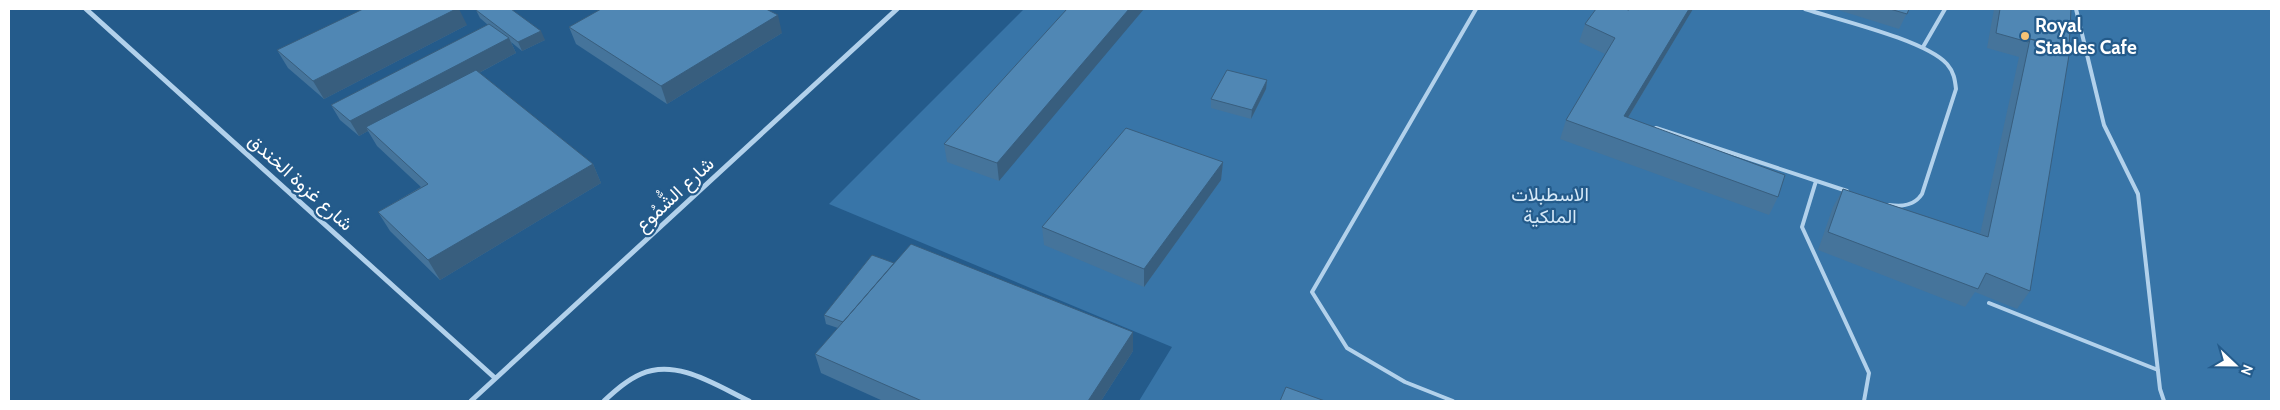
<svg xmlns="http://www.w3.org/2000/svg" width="2280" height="410" viewBox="0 0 2280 410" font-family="Cabin,Vazirmatn,sans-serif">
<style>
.green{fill:#3875a8}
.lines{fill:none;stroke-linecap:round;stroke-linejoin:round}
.service{stroke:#b2d1eb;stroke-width:4}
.minor{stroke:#b2d1eb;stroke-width:5}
.wall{fill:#45749b}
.shaded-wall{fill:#385e7e}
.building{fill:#5087b4;stroke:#385e7e}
.poi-dot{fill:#f5c375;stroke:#245b8b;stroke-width:2}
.labels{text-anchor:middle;stroke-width:4.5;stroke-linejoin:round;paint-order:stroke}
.poi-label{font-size:19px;font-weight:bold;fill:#fff;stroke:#245b8b;text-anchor:start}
.street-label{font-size:19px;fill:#fff;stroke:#245b8b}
.park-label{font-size:19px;fill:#d6e9f8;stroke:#245b8b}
</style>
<rect width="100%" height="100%" fill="#245b8b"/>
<!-- green -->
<path class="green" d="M1024,9H2271V401H1139L1172,347L829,204Z"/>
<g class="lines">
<!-- service -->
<path class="service" d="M1805,9C1839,20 1925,40 1947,64C1954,72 1955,80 1956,89L1922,194C1914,206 1902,207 1889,205
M2076,9L2104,125L2138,194L2160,389L2164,401
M1923,47L1945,9
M1656,128L1847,191
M1816,181L1802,227L1869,373L1864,401
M1989,303L2158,370
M1453,401L1405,382L1347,348L1312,292L1476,9"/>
<!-- minor -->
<path class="minor" d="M86,9L495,378
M471,401L897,9
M604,401C615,391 627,380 641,374C677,358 717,386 749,401"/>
</g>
<!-- wall -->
<path class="wall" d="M1067,9L999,181L947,162L944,144Z
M1835,9H1909L1899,29Z
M1994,9H2070L2030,291L2017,309L1975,292L1965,307L1818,250L1833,207L1843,189L1980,234L2019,57L1987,48Z
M476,10L545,40L522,51L511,42L516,53L479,73L593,164L601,183L440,280L390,231L378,212L421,187L377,146L368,131L359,136L340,120L331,105L488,25L480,18Z
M1629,10H1692L1628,118L1778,197L1769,215L1560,139L1566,120L1605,54L1579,42L1585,24Z
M467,25L324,99L288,68L277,50Z
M569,27L782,33L667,104L576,44Z
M1267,80L1266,89L1251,119L1211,108V99Z
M1223,162L1221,180L1144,287L1044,245L1042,227Z
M894,263L1133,332V351L1101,401H883L821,373L815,354L838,328L826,324L824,315Z"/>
<!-- shaded-wall -->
<path class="shaded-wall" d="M456,9H459L467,25L324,99L313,81Z
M1129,9H1144L999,181L997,163Z
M1689,9H1693L1618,134L1624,116Z
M778,15L782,33L667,104L661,86Z
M541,31L545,40L522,51L518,42Z
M509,38L516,53L370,131L366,127L368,131L359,136L350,121Z
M1267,80L1266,89L1251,119L1252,110Z
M1223,162L1221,180L1144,287V269Z
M593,164L601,183L440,280L428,260Z
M1133,332V351L1101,401H1088Z"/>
<!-- building -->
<path class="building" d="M363,9H456L313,81L277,50Z
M478,9H511L541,31L518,42L476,10Z
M601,9H766L778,15L661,86L569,27Z
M1067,9H1129L997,163L944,144Z
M1596,9H1624L1629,10L1630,9H1689L1624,116L1785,175L1778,197L1566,120L1615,38L1585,24Z
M1890,9H1909L1907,14Z
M2000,9H2071L2069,49L2030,39L2028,42L1996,33Z
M489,24L509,38L350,121L331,105Z
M2030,39L2070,49L2030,291L1986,273L1978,289L1828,232L1843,189L1988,237Z
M476,70L593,164L428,260L378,212L428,184L366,127Z
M1227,70L1267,80L1252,110L1211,99Z
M1126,128L1223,162L1144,269L1042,227Z
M911,244L1133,332L1088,401H922L815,354Z
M872,255L894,263L843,322L824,315Z
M1286,387L1325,401H1280Z"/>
<!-- markers -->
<circle class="poi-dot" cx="2025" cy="36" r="5"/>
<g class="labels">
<!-- poi labels -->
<g class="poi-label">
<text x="2035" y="32">Royal<tspan x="2035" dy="22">Stables Cafe</tspan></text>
</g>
<!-- street labels -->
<g class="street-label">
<text transform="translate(301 182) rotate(42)" y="7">شارع غزوة الخندق</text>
<text transform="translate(674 194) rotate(-43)" y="7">شارع الشُّمُوع</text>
</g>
<!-- park labels -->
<g class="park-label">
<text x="1550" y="201">الاسطبلات<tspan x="1550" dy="22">الملكية</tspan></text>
</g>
</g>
<!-- border -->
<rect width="2280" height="410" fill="none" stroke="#ffffff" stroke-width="20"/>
<!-- north arrow -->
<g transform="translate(2235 365) rotate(112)" stroke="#245b8b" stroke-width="4" paint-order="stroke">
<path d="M0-4L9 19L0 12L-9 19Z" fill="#ffffff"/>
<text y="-8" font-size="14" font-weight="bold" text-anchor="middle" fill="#ffffff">N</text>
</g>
</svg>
